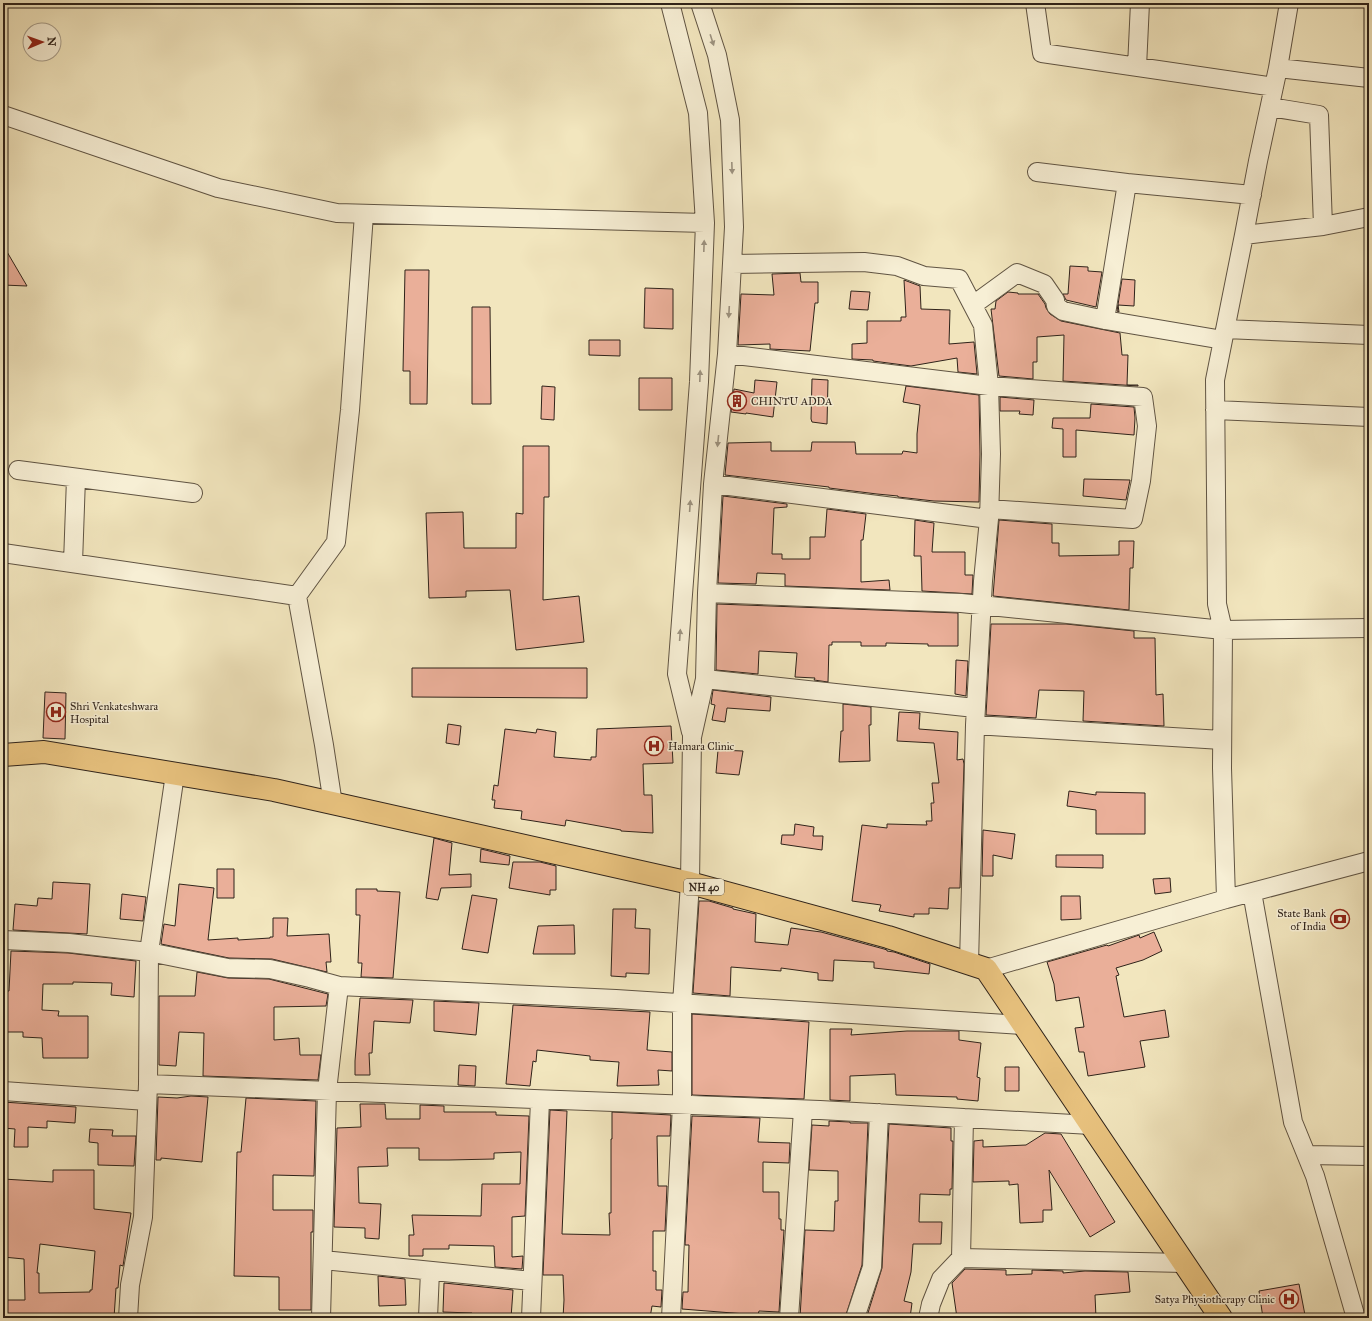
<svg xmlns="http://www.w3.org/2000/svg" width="1372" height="1321" viewBox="0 0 1372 1321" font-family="'IM FELL Great Primer',serif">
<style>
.building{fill:#eaaf99;stroke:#2f231a;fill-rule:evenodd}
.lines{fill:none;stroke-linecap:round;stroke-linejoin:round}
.minor-casing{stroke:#605443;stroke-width:20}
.highway-casing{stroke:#2f231a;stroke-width:24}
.minor{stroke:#f7efd5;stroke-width:18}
.highway{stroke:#e9c37f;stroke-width:22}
.oneway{fill:#9d9381}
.labels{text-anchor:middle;stroke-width:3;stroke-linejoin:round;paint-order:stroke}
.shield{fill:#f7efd5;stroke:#6b6052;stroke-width:1}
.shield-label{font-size:10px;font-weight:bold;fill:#2f231a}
.poi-label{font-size:11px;fill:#2f231a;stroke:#f7efd5;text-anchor:start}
</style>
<rect width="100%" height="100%" fill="#f2e6be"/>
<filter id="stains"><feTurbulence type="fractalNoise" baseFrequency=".005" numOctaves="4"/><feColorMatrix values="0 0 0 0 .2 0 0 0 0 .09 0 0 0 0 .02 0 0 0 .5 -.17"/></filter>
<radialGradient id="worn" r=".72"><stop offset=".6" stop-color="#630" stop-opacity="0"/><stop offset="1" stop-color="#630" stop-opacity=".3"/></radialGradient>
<!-- building -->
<path class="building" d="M3,245L27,286L3,285Z
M1070,266L1088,267V271L1102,272L1096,307L1066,300L1063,294H1068Z
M405,270H429L427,404H410V371H403Z
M800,273L801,282H818V303H815L810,351L770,349V344L738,345L741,294L774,295L772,274Z
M1122,279L1135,280L1134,306L1118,305L1119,312L1117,311Z
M904,280L920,286L921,309L950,310L949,344L974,342L977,374L958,372L957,358L911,366L873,361V360L852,359V344L867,343V321H901V317H906Z
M645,288L673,289V329L644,328Z
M851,291L870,292L868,310L849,309Z
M1008,292L1018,293V294H1038L1045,304L1046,308L1050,314L1061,321L1120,333L1122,355H1128L1127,385H1138V386L1063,381L1064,335L1037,337V362H1033V379L999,376L991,309H995L996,301Z
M472,307H490L491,404H472Z
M589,340H620V356L589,355Z
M639,378H672V410H639Z
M812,379L828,380L827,424L812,422L811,419Z
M755,380L777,382L773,417L746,413V414L731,412L734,389L754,393Z
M542,386L555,387L554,420L541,419Z
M906,386L979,395L980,454L979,502L934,501L898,497V496L877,494L829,488V487L725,475L728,443L771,442V451H811L812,442H855L856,454H902L903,451L917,453V434L920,405L903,402Z
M1000,397L1034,400L1033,415L1019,414L1020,411H1000Z
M1091,404L1134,407L1135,418L1134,435L1076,430V457H1063V429L1052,428L1053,418H1090Z
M523,446H549V497H544L543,600L579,596L584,642L516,650L510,590L466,591V597L429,598L426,513L463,512L464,548H516V513L523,514Z
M1084,479L1130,480L1126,500L1083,496Z
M723,496L787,504V507L774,508L772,554H782V559H810V537H825L827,509L866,514L863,540H861V582L889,580L890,590L785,586V574L757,573L756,584L718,583Z
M915,520L934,523L932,552H965V575H973L972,594L922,591L921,556H914Z
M999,520L1052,524V543H1059V556L1119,555V541H1134L1133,568H1130L1129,610L993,596Z
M717,604L958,613V646H928V644L886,643V646H861V642H832V645H829L828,682L814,680L815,678L795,677L797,653L759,651L758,674L716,670Z
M991,624H1066L1134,631V638H1155L1156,695L1163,694L1164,726L1083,721L1084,691L1039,690L1036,718L986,715Z
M956,660L968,661L966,696L955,694Z
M412,668H587V698L412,697Z
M713,690L771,697L770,711L727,708L725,722L712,720L715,705L711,704Z
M45,692L66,693L65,739L43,738Z
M843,704L871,707V725H869L870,761L839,762L841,731H843Z
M899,712L920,713L919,729L958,732L957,760L963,759L964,764L960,888H949L948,909L929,908V914H914V917L879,911L881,905L852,901L862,825L887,828V824L927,825L926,821H932L931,803H934L932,783H939L934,743L897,741Z
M448,724L461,726L459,745L446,743Z
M671,726L673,763L643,764L644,795H652L653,833L621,831V830L566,820L565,826L521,819L522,811L494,808L495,800H492L494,785L498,786L505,729L536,733L537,729L556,732L554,757L591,760V757H596L597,729Z
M718,750L743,751L739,775L716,773Z
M1069,791L1096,795V792L1145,793V834H1096V810L1067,806Z
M795,824L814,827L813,836H823L822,850L781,844L782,835H794Z
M983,830L1015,834L1012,859L993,855V876H982Z
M434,838L452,843L449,875L471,874V887L441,888L438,900L426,898Z
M481,849L510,856L509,865L480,862Z
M1056,855H1103V868L1056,867Z
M513,862H540L556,866V890H550V895L509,888Z
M217,869H234V898H217Z
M1170,878L1171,892L1155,894L1153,879Z
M53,882L90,884L87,934L13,930L15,904L37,906L38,898L52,899Z
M179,884L214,888L208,940L238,938V940L270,938V937H273V918H288L287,936L329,934L331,962H326L327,972L272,959L229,958L161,944L164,924L175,926Z
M356,889H377V891L400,892L393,978L361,977L362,963H358L360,915H356Z
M122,894L146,897L143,921L120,919Z
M472,895L497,899L488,953L462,949Z
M1061,896H1080L1081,919L1061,920Z
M699,901H709L733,908V909L756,914L755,942L788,945L791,928L821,932L884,949L887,950V951L894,952L930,964L929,974L874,968V962L834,960L833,981L818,980V973L781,968V971L731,967L730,996L693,993Z
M613,909H636L635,928L650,929L649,974L626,973V977L611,976Z
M574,925L575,954H533L538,926Z
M1154,932L1162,951L1143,960L1116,968L1119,975L1116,976L1124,1017L1165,1010L1169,1037L1140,1041L1145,1067L1088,1076L1084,1052H1079L1075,1028L1084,1027L1079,997L1056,1001L1054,984L1047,962L1107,945L1108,946L1139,935L1140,938Z
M11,951L68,953L136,961L134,997L111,995L112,983L73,982V984H43L42,1010L59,1011L58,1016H88V1058H43L42,1038L23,1037V1032H3V991H9Z
M197,972L228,978L269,979L328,994L326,1006L274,1007V1040L299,1038L300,1055H321L318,1080L203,1076L204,1033L179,1032L176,1066L159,1065V996H195Z
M360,998L413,1000L410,1023L374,1021L372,1053H369L370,1075H355V1061Z
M434,1001L479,1003L476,1035L434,1031Z
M513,1005L650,1012L647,1050L672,1052V1071L658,1070L659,1085L617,1086L619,1062L590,1060V1056L537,1050L536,1062L533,1061L530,1086L506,1084Z
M692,1014L809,1022L804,1099L692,1095Z
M830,1029H852L851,1035L907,1031H959V1040L981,1043L977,1077L980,1078L978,1101L957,1099V1097L896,1095L895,1074L850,1076V1101L830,1100Z
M459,1065L476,1066L475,1086L458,1085Z
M1005,1067H1019V1091H1005Z
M191,1096L208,1097L202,1162L161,1158V1160H156L158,1097L177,1098Z
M246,1098L316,1101L314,1176L273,1175V1210H313V1232H311V1310H279V1277L234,1276L237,1152H241Z
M3,1102L76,1107L75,1123L47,1121V1128L28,1127V1147H14L15,1129L3,1128Z
M360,1104H385L386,1119H420V1105L444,1106V1112H496V1115L529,1116L525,1216L512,1217V1257L523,1256L522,1269L495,1267L494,1246L449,1245V1249H423V1256H409V1235H414L412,1215L481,1216L482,1184H520L521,1152L494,1153V1159L449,1160H419V1148H387L388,1166L358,1167L359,1203L381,1204L379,1239L365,1238V1228L334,1227L337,1128L361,1127Z
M550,1110L567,1111L562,1234L610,1235L609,1213H611V1139H612V1112L671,1115L670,1136H657L658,1186H667L665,1231H653V1271H656V1290H662L661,1307L652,1306L650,1318H563L564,1300L563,1275H543Z
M692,1116L760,1118L758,1142L790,1143L789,1163L763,1162V1192H779V1219H781V1230H784L779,1312L759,1311L758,1315L682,1309L683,1292H688L689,1245H685Z
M829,1121L850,1122V1123H868L862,1265L845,1318H800L805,1230L834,1231L835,1201H838V1171L809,1170L812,1125L829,1126Z
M889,1124L951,1128V1141H953L952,1189H950V1195L920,1194L919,1222H942L941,1244H913L911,1272L904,1301L912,1303L910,1318H877L867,1316L882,1268Z
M90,1129L113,1130L112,1136H136L134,1166L98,1165V1143L89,1142Z
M1045,1133L1061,1134L1115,1222L1090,1237L1049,1170L1052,1210H1043V1222L1020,1223L1018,1184L1009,1185V1181L973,1182L974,1141L983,1140V1147L1026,1145Z
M53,1170H94V1209L131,1213L123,1266L120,1265L118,1288H116L114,1318H85V1314L3,1315V1300H25L24,1259L3,1257L7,1221L3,1220L4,1198H3V1179L53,1182ZM40,1244L95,1251L92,1290H90V1292L39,1293V1273H37Z
M965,1269L1006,1270V1275L1032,1274V1270L1063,1271V1273L1085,1271L1128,1272L1130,1292L1095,1295L1096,1318H1031V1315L993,1316V1314H968L967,1318H957L952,1283Z
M378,1276L405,1279L406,1305L379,1306Z
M444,1283L513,1290L511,1318H472V1313L443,1312Z
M1299,1284L1305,1315L1286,1318H1263L1259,1291Z"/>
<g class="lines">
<defs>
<path id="minor" d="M670,3L698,113L705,223L699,382L677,674L691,732
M1035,3L1042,53L1274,87
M1137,67L1140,3
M1278,68L1289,3
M1270,107L1319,115L1323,226
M3,115L218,188L337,213L705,223
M1037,172L1127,183
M1244,235L1323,226L1369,217
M732,264L864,262L897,266L924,276L959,279L983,325L989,386L991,454L989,519L983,581L975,725L969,964
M973,305L1017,273L1044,284L1055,300L1056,306L1063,311L1105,320L1223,340
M1105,320L1127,183L1252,195
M1225,329L1369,335
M727,354L989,386L1143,397L1147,426L1141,481L1133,519L989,509
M1215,410L1369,417
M18,470L193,493
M713,484L989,519
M3,553L297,596L324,745L333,804
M73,563L76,478
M707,593L961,603L1223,630L1369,628
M297,596L336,542L350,410L364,214
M705,679L975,708
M975,725L1222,740
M1252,892L1293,1122L1315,1176L1356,1318
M1226,899L1222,768L1223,630L1217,604L1215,380L1244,235L1258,161L1278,68L1369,78
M3,940L69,943L149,952L228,968L270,969L310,978L339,986L616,999L1023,1025
M986,969L1226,899L1369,861
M148,1084L820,1110L1091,1125
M3,1091L147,1101
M964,1118L961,1258L1184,1263
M1307,1155L1369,1156
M323,1260L532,1281
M128,1318L130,1285L143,1217L148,1084L149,952L175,774
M321,1318L327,1091L339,986
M428,1318L430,1271
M531,1318L540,1100
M671,1318L682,1105V1004L690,883L692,737L705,679L707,593L713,484L727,354L734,227L730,120L717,55L700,3
M789,1318L803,1110
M855,1318L872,1267L879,1113
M928,1318L931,1304L941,1279L961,1258"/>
<path id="highway" d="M3,755L44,752L274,790L690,883L888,937L986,969L1221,1318"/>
</defs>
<!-- minor casing -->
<use href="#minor" class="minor-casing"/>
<!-- highway casing -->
<use href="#highway" class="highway-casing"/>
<!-- minor -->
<use href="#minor" class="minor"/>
<!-- highway -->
<use href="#highway" class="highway"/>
</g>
<!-- one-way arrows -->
<defs><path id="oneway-solid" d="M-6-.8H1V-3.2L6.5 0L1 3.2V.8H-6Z"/></defs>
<g class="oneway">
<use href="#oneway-solid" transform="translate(712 40) rotate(72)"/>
<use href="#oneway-solid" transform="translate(732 168) rotate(88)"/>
<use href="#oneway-solid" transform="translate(704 246) rotate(-88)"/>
<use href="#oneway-solid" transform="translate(729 312) rotate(93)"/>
<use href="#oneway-solid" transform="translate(700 376) rotate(-88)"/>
<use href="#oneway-solid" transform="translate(718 441) rotate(96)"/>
<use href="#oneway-solid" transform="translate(690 506) rotate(-86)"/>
<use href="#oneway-solid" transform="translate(680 635) rotate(-86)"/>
</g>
<!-- icons -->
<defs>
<symbol id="building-ring" viewBox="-11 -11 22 22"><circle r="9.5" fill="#f7efd5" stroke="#8f2418" stroke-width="1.5"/><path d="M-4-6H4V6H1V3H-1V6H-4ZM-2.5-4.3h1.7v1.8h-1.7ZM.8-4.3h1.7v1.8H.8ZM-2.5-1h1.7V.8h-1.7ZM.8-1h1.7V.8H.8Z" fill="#8f2418"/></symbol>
<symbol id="hospital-ring" viewBox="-11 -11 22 22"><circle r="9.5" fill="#f7efd5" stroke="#8f2418" stroke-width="1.5"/><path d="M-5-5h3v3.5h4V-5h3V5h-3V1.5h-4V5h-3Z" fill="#8f2418"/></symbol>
<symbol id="bank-ring" viewBox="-11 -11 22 22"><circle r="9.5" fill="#f7efd5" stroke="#8f2418" stroke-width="1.5"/><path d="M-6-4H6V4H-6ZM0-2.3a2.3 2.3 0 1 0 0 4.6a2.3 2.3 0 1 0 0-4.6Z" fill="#8f2418"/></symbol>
</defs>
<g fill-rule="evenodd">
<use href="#building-ring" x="726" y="390" width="22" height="22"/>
<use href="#hospital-ring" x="45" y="701" width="22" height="22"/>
<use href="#hospital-ring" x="643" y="735" width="22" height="22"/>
<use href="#bank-ring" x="1329" y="908" width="22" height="22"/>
<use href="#hospital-ring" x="1278" y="1288" width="22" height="22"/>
</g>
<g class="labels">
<!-- shield labels -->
<rect class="shield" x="684" y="879" width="40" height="16" rx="3"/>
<g class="shield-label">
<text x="704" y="891">NH 40</text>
</g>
<!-- poi labels -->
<g class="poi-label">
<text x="751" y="405">CHINTU ADDA</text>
<text x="70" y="710">Shri Venkateshwara<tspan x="70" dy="13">Hospital</tspan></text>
<text x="668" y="750">Hamara Clinic</text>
<text x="1326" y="917" text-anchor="end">State Bank<tspan x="1326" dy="13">of India</tspan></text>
<text x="1275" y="1303" text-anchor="end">Satya Physiotherapy Clinic</text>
</g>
</g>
<!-- margin -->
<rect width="1372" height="1321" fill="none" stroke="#f2e6be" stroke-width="16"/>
<rect x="4" y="4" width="1364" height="1313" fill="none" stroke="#2f231a" stroke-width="2"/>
<rect x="8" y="8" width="1356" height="1305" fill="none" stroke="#2f231a"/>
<!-- north arrow -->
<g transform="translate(42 42) rotate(88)"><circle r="19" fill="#f7efd5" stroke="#a79d8a"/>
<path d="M0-3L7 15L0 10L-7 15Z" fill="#8f2418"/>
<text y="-6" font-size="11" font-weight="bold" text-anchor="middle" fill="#2f231a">N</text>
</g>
<rect width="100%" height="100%" filter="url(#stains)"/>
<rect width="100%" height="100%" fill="url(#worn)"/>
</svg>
